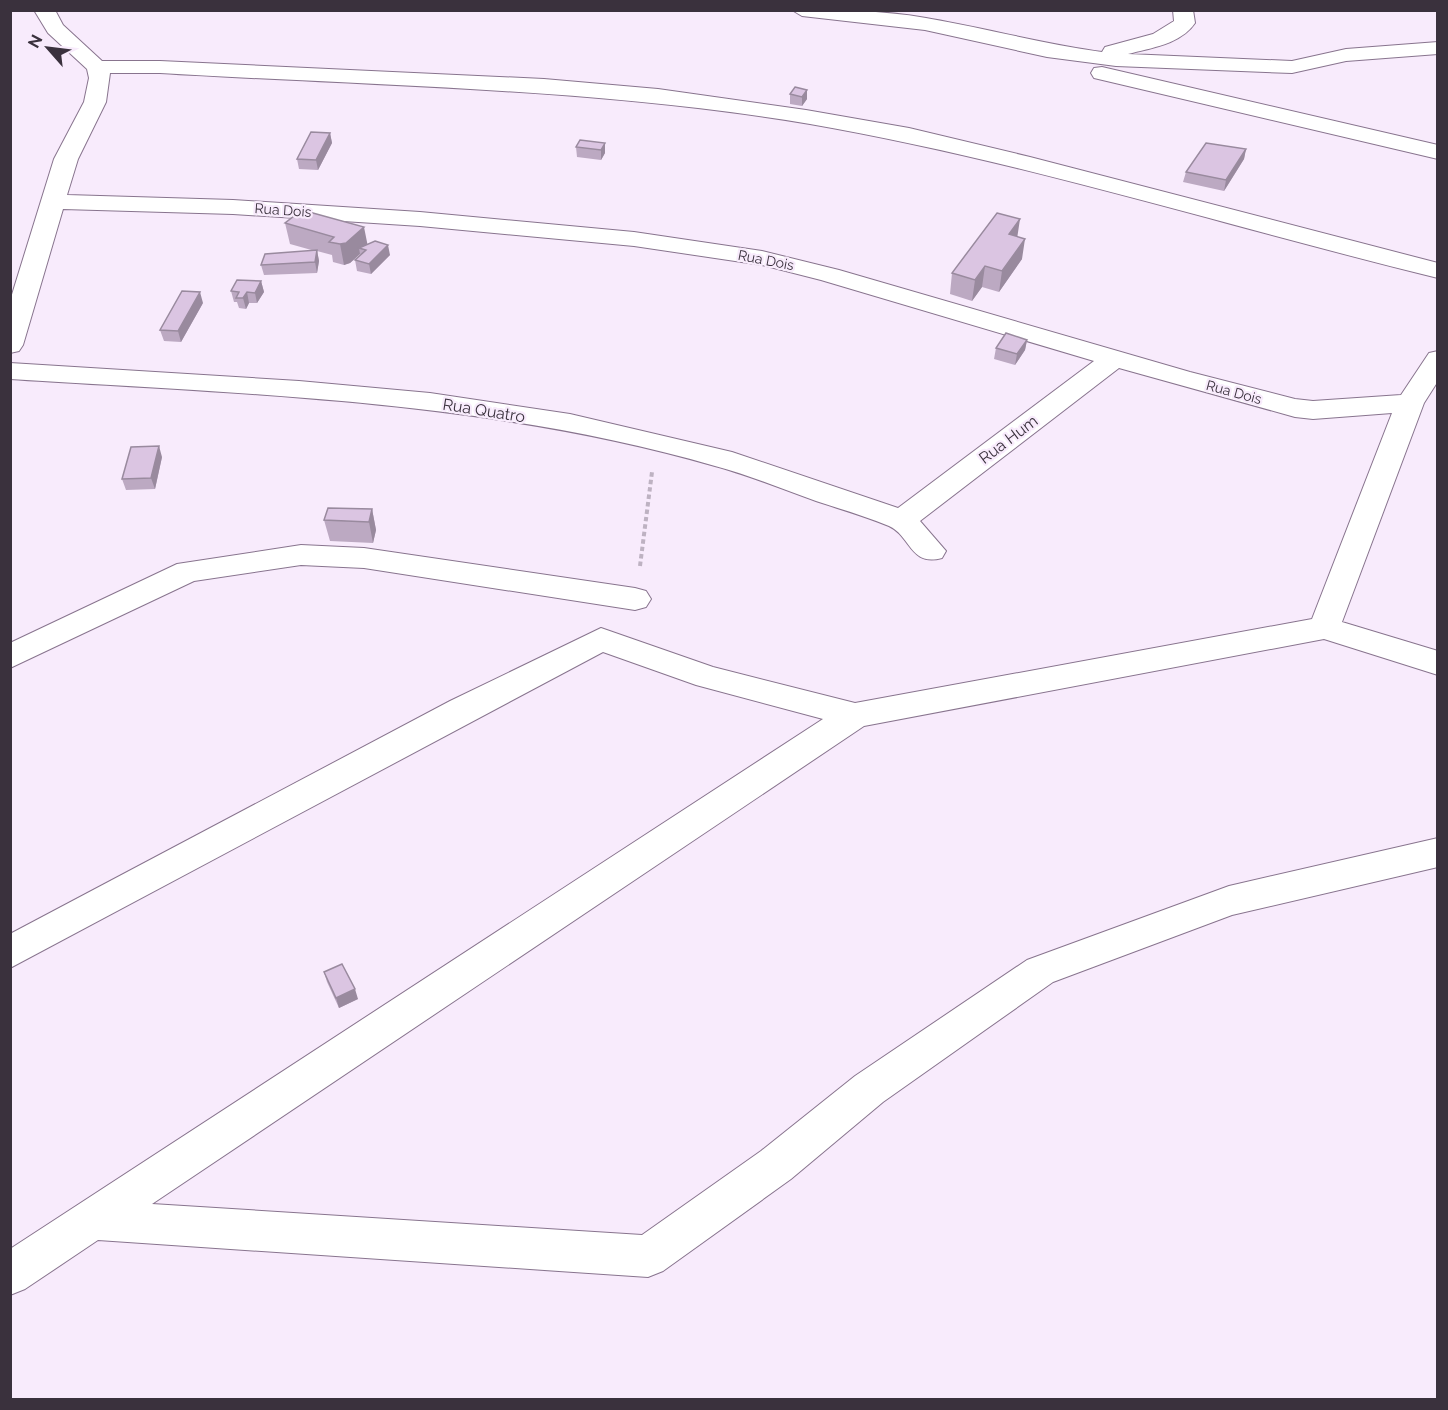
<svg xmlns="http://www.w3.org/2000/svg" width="1448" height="1410" viewBox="0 0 1448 1410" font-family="Raleway,sans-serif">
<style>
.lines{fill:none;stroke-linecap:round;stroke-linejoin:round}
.minor-casing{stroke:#88748e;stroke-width:2}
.path{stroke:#beb2c2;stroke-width:4;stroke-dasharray:4.5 3;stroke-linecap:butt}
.minor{fill:#fff;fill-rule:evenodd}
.wall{fill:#bca9c2}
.shaded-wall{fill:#998a9e}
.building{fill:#dbc5e2;stroke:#998a9e;stroke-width:1.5}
.labels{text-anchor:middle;stroke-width:4.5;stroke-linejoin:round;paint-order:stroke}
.far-street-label{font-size:14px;fill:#3a313d;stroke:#f8ebfc}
.street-label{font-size:16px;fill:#3a313d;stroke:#f8ebfc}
</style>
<rect width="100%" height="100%" fill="#f8ebfc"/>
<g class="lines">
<defs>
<path id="minor" d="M34,10H55L63,25L102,61H160L544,79L658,89L806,110L909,128L1030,157L1438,263V278C1229,227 1023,161 810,124C596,88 377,86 160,73H110L106,102L78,159L67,195L233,200L420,212L634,232L762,251L839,270L1190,372L1295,399L1313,401L1401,395L1429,353L1438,351V381L1424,403L1342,622L1438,651V675L1324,639L864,726L152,1204L642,1235L761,1151L855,1076L1027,960L1229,886L1438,838V867L1232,915L1053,982L883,1102L791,1179L663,1271L648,1277L98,1240L25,1289L10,1295V1249L823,719L696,685L603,652L10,968V934L450,701L601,628L713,667L855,703L1312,619L1392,413L1313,419L1295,417L1119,368L920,521L946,551L942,558C910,567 911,536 889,526C865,516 840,509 816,501C782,489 749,475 715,466C489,400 244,394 10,379V363L299,381L430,393L570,414L732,452L898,508L1094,361L821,280L762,265L634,246L420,226L233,214L63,209L23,345L19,351L10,353V301L54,159L84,102L89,78L87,69L48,33Z
M792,10C837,10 881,10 926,18C985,28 1043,44 1102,52L1105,47L1153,34L1174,21L1173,10H1193L1195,23C1181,44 1151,48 1128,54L1292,61L1346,49L1438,42V54L1346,61L1292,73L1116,66L1047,57L925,30L802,16Z
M1102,67L1438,145V159L1094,78L1091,73L1094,68Z
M301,545L364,548L635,588L646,591L651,599L646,607L635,610L364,568L301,565L194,581L10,668V643L177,564Z"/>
</defs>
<!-- minor casing -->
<use href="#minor" class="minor-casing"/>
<!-- path -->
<path class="path" d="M640,566L652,472"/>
<!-- minor -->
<use href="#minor" class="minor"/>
</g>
<!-- wall -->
<path class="wall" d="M807,90V99L802,106L790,104V94Z
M330,133L332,143L318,170L299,169L297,159Z
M605,143V153L601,160L577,157L576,147Z
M1246,149L1244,159L1224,191L1183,182L1186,172Z
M285,223L367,245L390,255L371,274L357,271L355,260L361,255L360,254L350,263L344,265L333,262L332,255L317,251L319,261L317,273L264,275L261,265L315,251L290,244Z
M1017,237L1022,259L999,292L982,287L972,301L950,294L952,273Z
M261,281L264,292L257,303H249L246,309L239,308L237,302H234L231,291Z
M203,303L181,342L164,341L160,330Z
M1027,340L1025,350L1015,365L994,359L996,348Z
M162,457L155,489L126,490L122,479Z
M372,509L376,530L373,543L330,541L324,520Z
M324,972L358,999L339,1008L327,982Z"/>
<!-- shaded-wall -->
<path class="shaded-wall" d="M807,90V99L802,106V97Z
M330,133L332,143L318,170L316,160Z
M605,143V153L601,160V150Z
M1246,149L1244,159L1224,191L1226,180Z
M1020,219L1017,239L1009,234Z
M364,227L368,247L359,248L360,254L350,263L344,265L340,244Z
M1025,239L1022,259L999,292L1002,271Z
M388,245L390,255L371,274L369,264Z
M317,250L319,261L317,273L315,262Z
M985,266L982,287L972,301L975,280Z
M261,281L264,292L257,303L255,293Z
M200,292L203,303L181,342L178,331Z
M247,292L249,303L246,309L243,298Z
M1027,340L1025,350L1015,365L1017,354Z
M159,446L162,457L155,489L151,478Z
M372,509L376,530L373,543L369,522Z
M355,989L358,999L339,1008L336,998Z"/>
<!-- building -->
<path class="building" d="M795,87L807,90L802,97L790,94Z
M311,132L330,133L316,160L297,159Z
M580,140L605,143L601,150L576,147Z
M1206,143L1246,149L1226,180L1186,172Z
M302,210L364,227L346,243L340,244L329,242L334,237L285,223Z
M997,213L1020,219L1009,234L1025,239L1002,271L985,266L975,280L952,273Z
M375,241L388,245L369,264L355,260L366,250L359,248Z
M317,250L315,262L261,265L265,254Z
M237,280L261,281L255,293L247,292L243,298H236L239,292L231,291Z
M182,291L200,292L178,331L160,330Z
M1006,333L1027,340L1017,354L996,348Z
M159,446L151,478L122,479L131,447Z
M328,508L372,509L369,522L324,520Z
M342,964L355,989L336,998L324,972Z"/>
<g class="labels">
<!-- far-street labels -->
<g class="far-street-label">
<text transform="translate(283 210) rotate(4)" y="5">Rua Dois</text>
<text transform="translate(766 260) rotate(11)" y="5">Rua Dois</text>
<text transform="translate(1234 392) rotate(15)" y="5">Rua Dois</text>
</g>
<!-- street labels -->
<g class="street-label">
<text transform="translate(484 410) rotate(9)" y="6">Rua Quatro</text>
<text transform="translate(1008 439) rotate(-37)" y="6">Rua Hum</text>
</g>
</g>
<!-- border -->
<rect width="1448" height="1410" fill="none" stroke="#3a313d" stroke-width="24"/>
<!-- north arrow -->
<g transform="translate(48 48) rotate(298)" stroke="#f8ebfc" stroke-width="4.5" paint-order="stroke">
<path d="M0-4.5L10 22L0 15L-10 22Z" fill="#3a313d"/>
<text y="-9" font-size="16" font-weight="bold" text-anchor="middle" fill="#3a313d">N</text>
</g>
</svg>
